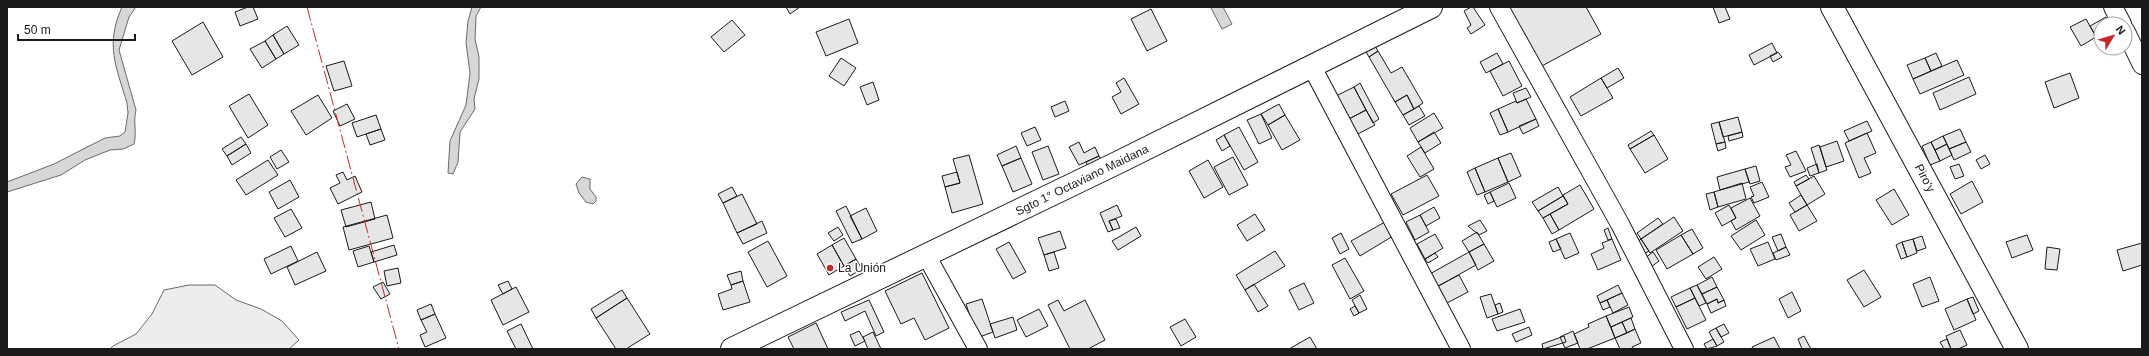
<svg xmlns="http://www.w3.org/2000/svg" width="2149" height="356" viewBox="0 0 2149 356" font-family="Arial,sans-serif">
<style>
.built{fill:#ededed;stroke:#6a6a6a}
.water{fill:#d7d7d7;stroke:#6a6a6a}
.building{fill:#e6e6e6;stroke:#1a1a1a}
.lines{fill:none;stroke-linecap:round;stroke-linejoin:round}
.minor-casing{stroke:#1a1a1a;stroke-width:20}
.major-casing{stroke:#1a1a1a;stroke-width:24}
.minor{stroke:#fff;stroke-width:18}
.major{stroke:#fff;stroke-width:22}
.power{stroke:#c62828;stroke-width:1;stroke-dasharray:14 3 2 3;stroke-linecap:butt}
.poi-dot{fill:#c62828;stroke:#fff;stroke-width:1.5}
.labels{text-anchor:middle;stroke-width:3;stroke-linejoin:round;paint-order:stroke}
.street-label{font-size:12px;fill:#1a1a1a;stroke:#fff}
.poi-label{font-size:12px;fill:#1a1a1a;stroke:#fff;text-anchor:start}
</style>
<rect width="100%" height="100%" fill="#fff"/>
<!-- built -->
<path class="built" d="M189,285H215L236,300L261,309L282,321L299,340L289,349H110L113,346L136,334L152,314L164,290Z"/>
<!-- water -->
<path class="water" d="M122,7H136L129,17L119,50L136,110C133,122 137,132 134,144L123,149L110,150L85,160L61,175L7,192V182L54,164L105,138L120,136L125,132L128,113L127,103C116,66 105,45 122,7Z
M472,7H481L476,16L475,39L479,57V79L474,99L475,109L460,132L458,162L453,174L448,173L450,141L466,105L470,73L466,43L468,21Z
M1213,7H1223L1232,24L1222,29L1211,8Z
M582,177L590,179V189L596,197V201L593,204L586,202L579,193L576,184Z"/>
<!-- building -->
<path class="building" d="M248,7H253L258,19L240,26L235,12Z
M786,7H800L790,14Z
M1471,7H1473L1485,25L1471,34L1467,28L1471,25L1464,11Z
M1507,7H1586L1601,34L1540,67Z
M1713,7H1725L1730,19L1719,23Z
M1151,9L1167,41L1147,51L1131,19Z
M2106,17L2110,24H2101L2100,43L2090,26Z
M849,19L858,43L826,56L816,32Z
M2086,19L2096,37L2081,46L2070,27Z
M732,20L745,35L724,52L711,37Z
M203,22L223,57L192,75L172,41Z
M287,26L299,45L284,54L273,35Z
M273,35L284,54L276,59L265,41Z
M265,41L276,59L262,68L250,49Z
M1772,43L1777,53L1754,65L1749,55Z
M1374,44L1378,51L1369,57L1365,50Z
M1378,51L1391,73L1402,67L1423,103L1414,109L1407,95L1395,102L1369,57Z
M1778,52L1782,57L1773,62L1770,56Z
M1497,53L1503,64L1486,73L1480,62Z
M1936,53L1942,66L1931,71L1925,58Z
M841,58L856,68L844,86L829,76Z
M1925,58L1931,71L1913,79L1907,65Z
M1957,60L1964,75L1920,94L1913,79Z
M344,61L352,86L334,91L326,66Z
M1509,61L1522,86L1503,96L1490,71Z
M1618,68L1624,78L1607,88L1601,78Z
M2070,73L2079,98L2054,108L2045,82Z
M1969,77L1976,94L1940,110L1933,93Z
M1124,78L1139,104L1121,114L1112,97L1121,92L1116,83Z
M1601,78L1613,98L1581,116L1570,97Z
M873,82L879,100L867,105L860,87Z
M1360,83L1379,119L1373,123L1354,87Z
M1354,87L1366,110L1349,119L1336,96Z
M1526,88L1531,97L1517,103L1513,93Z
M249,94L268,125L248,138L229,106Z
M318,95L332,118L306,135L291,111Z
M1407,95L1414,109L1403,115L1395,102Z
M1526,99L1536,119L1508,132L1498,109L1516,101L1517,103Z
M1065,101L1069,111L1055,117L1051,107Z
M347,104L355,119L340,126L333,111Z
M1279,104L1285,115L1268,125L1261,114Z
M1419,106L1425,116L1409,125L1403,115Z
M1498,109L1508,132L1500,135L1490,113Z
M1366,110L1375,125L1354,136L1345,121Z
M1434,113L1443,128L1418,142L1410,128Z
M1261,114L1272,138L1259,144L1247,120Z
M376,115L381,129L357,137L352,123Z
M1285,115L1300,140L1282,150L1268,125Z
M1738,117L1742,132L1723,137L1719,122Z
M1536,119L1539,126L1523,134L1519,126Z
M1867,121L1872,131L1849,141L1844,131Z
M1719,122L1725,142L1716,144L1711,124Z
M1035,127L1041,140L1027,146L1021,133Z
M1239,127L1258,162L1244,170L1224,135Z
M381,129L385,140L370,145L366,134Z
M1960,129L1966,142L1949,149L1943,136Z
M1651,131L1654,135L1630,149L1628,145Z
M1434,132L1441,143L1425,153L1418,142Z
M1742,132L1743,137L1729,141L1728,136Z
M1867,133L1876,153L1864,158L1871,173L1859,178L1845,143Z
M1224,135L1230,146L1222,151L1216,140Z
M1654,135L1668,159L1645,173L1630,149Z
M1943,136L1947,144L1935,150L1931,142Z
M241,137L246,144L227,156L222,149Z
M1837,141L1844,161L1826,167L1820,147Z
M1079,142L1084,153L1095,147L1099,156L1079,165L1069,147Z
M1725,142L1726,148L1718,151L1716,144Z
M1931,142L1940,161L1930,165L1922,146Z
M1966,142L1971,152L1954,160L1949,149Z
M246,144L251,153L232,165L227,156Z
M1947,144L1952,155L1940,161L1935,150Z
M1819,145L1827,170L1819,173L1811,148Z
M1016,146L1021,158L1002,166L997,155Z
M1048,146L1059,174L1043,180L1032,152Z
M1421,147L1434,169L1420,177L1407,156Z
M281,150L289,162L277,169L270,157Z
M1796,151L1806,171L1790,177L1785,167L1791,165L1786,155Z
M1511,153L1521,176L1508,182L1498,158Z
M969,155L983,204L952,213L945,187L960,183L953,159Z
M1985,155L1990,164L1981,169L1976,160Z
M1099,156L1102,161L1088,167L1086,162Z
M1233,157L1248,185L1229,195L1214,167Z
M1021,158L1032,184L1013,192L1002,166Z
M1498,158L1508,182L1485,192L1475,168Z
M268,160L278,175L246,195L236,180Z
M1208,160L1223,187L1204,198L1189,171Z
M1817,164L1819,173L1810,176L1807,168Z
M1959,164L1964,176L1955,179L1950,167Z
M1756,166L1760,181L1750,184L1745,169Z
M1475,168L1485,192L1477,195L1467,172Z
M1745,169L1749,182L1720,190L1717,177Z
M343,172L347,180L355,176L362,192L338,204L330,188L340,183L336,175Z
M957,172L960,183L945,187L942,176Z
M1427,175L1439,196L1403,215L1391,194Z
M1806,175L1809,179L1796,186L1794,182Z
M1814,176L1825,194L1807,205L1796,186Z
M290,180L299,197L278,209L269,192Z
M1972,181L1983,202L1961,214L1950,194Z
M1762,182L1769,197L1754,203L1751,197L1754,196L1750,187Z
M1509,183L1516,198L1497,207L1490,192Z
M1742,183L1746,199L1718,207L1714,192Z
M1580,185L1594,209L1559,230L1550,214L1568,204L1563,195Z
M732,187L737,196L723,203L718,194Z
M1558,187L1563,196L1538,211L1532,202Z
M1894,189L1909,215L1892,225L1876,200Z
M1490,192L1494,201L1488,204L1484,195Z
M1714,192L1718,207L1710,210L1706,194Z
M742,194L757,224L737,233L723,203Z
M1801,195L1807,205L1795,212L1789,203Z
M1563,196L1568,204L1543,218L1538,211Z
M1750,198L1760,216L1736,230L1731,221L1736,218L1731,208Z
M371,202L375,219L346,227L341,210Z
M1117,205L1122,216L1109,221L1113,230L1108,232L1100,213Z
M1729,205L1736,218L1722,226L1715,213Z
M1807,205L1817,221L1799,231L1790,215Z
M846,206L862,239L852,243L836,211Z
M1434,207L1440,218L1426,226L1420,215Z
M866,208L877,231L862,239L850,216Z
M291,209L302,228L285,237L274,218Z
M1255,214L1265,230L1247,241L1237,225Z
M1550,214L1559,230L1552,234L1543,218Z
M387,215L393,238L349,250L343,227Z
M1420,215L1429,232L1415,240L1406,222Z
M1674,217L1683,231L1650,253L1641,239Z
M1658,218L1663,224L1641,239L1637,233Z
M1116,219L1120,228L1113,230L1109,221Z
M1480,220L1487,231L1479,235L1468,226Z
M1756,220L1765,235L1741,250L1731,236Z
M762,221L767,233L743,244L737,233Z
M1385,222L1393,236L1360,256L1351,241Z
M838,227L843,235L834,241L828,233Z
M1136,227L1141,236L1118,250L1112,241Z
M1608,228L1612,239L1608,240L1604,230Z
M1692,229L1703,248L1693,254L1681,235Z
M1060,231L1066,248L1044,255L1038,238Z
M1477,232L1484,244L1469,252L1462,241Z
M1341,233L1349,249L1340,254L1332,238Z
M1570,233L1579,253L1565,259L1556,239Z
M1435,234L1443,248L1425,259L1417,244Z
M1781,234L1786,247L1778,251L1772,237Z
M1681,235L1693,254L1667,269L1656,250Z
M2027,235L2033,250L2012,258L2006,242Z
M1922,236L1926,248L1917,251L1913,239Z
M844,238L856,259L844,266L832,245Z
M1556,239L1561,249L1553,252L1549,242Z
M1612,239L1621,260L1598,270L1591,254L1604,248L1602,243Z
M1641,239L1649,251L1641,256L1633,245Z
M1913,239L1917,253L1907,257L1902,242Z
M768,241L787,276L767,287L748,252Z
M1009,242L1026,272L1013,279L996,249Z
M1768,242L1775,259L1758,266L1750,249Z
M1902,242L1907,257L1901,259L1896,245Z
M2142,243V265L2123,271L2117,250Z
M1484,244L1494,261L1478,270L1469,252Z
M394,245L397,255L374,262L371,252Z
M832,245L844,266L829,275L817,254Z
M291,246L298,261L271,274L264,259Z
M369,246L374,262L358,267L353,251Z
M1786,247L1790,255L1776,260L1773,253Z
M2047,247L2060,249L2057,270L2045,269Z
M1275,251L1285,266L1245,290L1236,275Z
M317,252L326,271L295,285L287,267Z
M1054,252L1059,268L1049,271L1044,255Z
M1469,252L1476,265L1435,288L1428,275Z
M1653,252L1659,261L1651,267L1645,258Z
M1435,253L1438,257L1428,263L1425,259Z
M1714,257L1722,269L1706,279L1698,267Z
M1345,258L1364,291L1350,299L1332,265Z
M856,259L862,269L850,276L844,266Z
M398,268L401,283L387,286L384,271Z
M1864,270L1881,297L1864,307L1847,280Z
M741,271L743,281L731,285L727,275Z
M922,273L949,328L925,340L914,318L901,324L885,291Z
M1459,275L1468,292L1447,303L1438,286Z
M1712,277L1717,287L1702,294L1697,285Z
M1930,277L1939,301L1922,307L1913,284Z
M508,281L512,289L503,294L498,285Z
M743,281L750,302L723,310L718,294L732,289L731,285Z
M383,282L390,294L381,299L373,287Z
M1304,283L1314,303L1299,310L1289,290Z
M1254,284L1268,306L1258,312L1245,290Z
M1618,285L1622,293L1600,303L1597,296Z
M1697,285L1706,303L1699,306L1690,288Z
M516,287L529,312L503,325L491,300Z
M1717,287L1724,300L1718,303L1717,299L1707,304L1702,294Z
M1690,288L1695,298L1676,307L1671,297Z
M622,290L627,298L596,318L591,309Z
M1792,292L1801,311L1788,318L1779,299Z
M1622,293L1628,305L1613,313L1607,300Z
M1491,294L1498,314L1487,318L1480,297Z
M1360,295L1367,309L1359,313L1352,300Z
M1973,297L1979,311L1973,314L1967,299Z
M627,298L650,334L626,349H616L596,318Z
M1695,298L1706,320L1687,329L1676,307Z
M982,299L993,332L977,338L966,304Z
M1717,299L1718,303L1724,300L1726,306L1711,313L1707,304Z
M1967,299L1976,320L1954,330L1945,309Z
M869,300L884,332L876,336L865,311L845,321L841,312Z
M1058,300L1064,311L1085,300L1105,340L1088,349H1070L1048,305Z
M1607,300L1610,307L1603,310L1600,303Z
M1500,303L1503,312L1498,314L1495,305Z
M431,304L435,314L421,320L417,310Z
M1355,306L1359,313L1354,316L1350,309Z
M1629,307L1633,317L1611,327L1606,316Z
M1039,309L1048,326L1026,337L1017,320Z
M1520,309L1525,322L1497,331L1492,319Z
M435,314L446,338L425,347L420,335L427,332L421,320Z
M1606,316L1615,338L1587,349H1580L1574,334L1589,327L1588,324Z
M1013,317L1017,330L995,338L990,324Z
M1631,318L1635,329L1627,333L1622,322Z
M1185,319L1196,337L1181,346L1170,327Z
M1622,322L1627,333L1615,338L1611,327Z
M816,323L828,349H794L788,337Z
M521,324L533,349H516L507,331Z
M1724,324L1729,333L1721,337L1716,328Z
M1529,327L1532,335L1516,342L1512,334Z
M1716,328L1724,342L1717,346L1709,332Z
M1635,329L1641,343L1632,347L1633,349H1620L1615,338Z
M1960,330L1967,345L1958,349H1951L1946,336Z
M859,331L865,341L855,346L850,335Z
M1573,331L1578,343L1565,348L1560,337Z
M873,332L881,349H868L863,337Z
M1564,336L1566,342L1543,349L1542,344Z
M1804,336L1811,349H1802L1798,339Z
M1310,337L1317,349H1289Z
M1774,337L1780,349H1753L1752,347Z
M1713,339L1717,346L1707,349L1704,344Z
M1947,339L1951,349H1944L1940,342Z"/>
<g class="lines">
<defs>
<path id="minor" d="M1499,7L1620,224L1684,349
M2113,7L2122,24
M2125,30L2142,65
M1312,67L1461,349
M926,255L978,349"/>
<path id="major" d="M1832,7L2017,349
M732,349L1117,163L1431,7"/>
</defs>
<!-- minor casing -->
<use href="#minor" class="minor-casing"/>
<!-- major casing -->
<use href="#major" class="major-casing"/>
<!-- minor -->
<use href="#minor" class="minor"/>
<!-- major -->
<use href="#major" class="major"/>
<!-- power -->
<path class="power" d="M307,7L399,349"/>
</g>
<!-- markers -->
<circle class="poi-dot" cx="830" cy="268" r="4"/>
<g class="labels">
<!-- street labels -->
<g class="street-label">
<text transform="translate(1925 178) rotate(62)" y="4">Piro'y</text>
<text transform="translate(1082 180) rotate(-26)" y="4">Sgto 1° Octaviano Maidana</text>
</g>
<!-- poi labels -->
<g class="poi-label">
<text x="838" y="272">La Unión</text>
</g>
</g>
<!-- border -->
<rect width="2149" height="356" fill="none" stroke="#1a1a1a" stroke-width="16"/>
<!-- north arrow -->
<g transform="translate(2113 36) rotate(52)"><circle r="19" fill="#ffffff" stroke="#a3a3a3"/>
<path d="M0-3L7 15L0 10L-7 15Z" fill="#c62828"/>
<text y="-6" font-size="11" font-weight="bold" text-anchor="middle" fill="#1a1a1a">N</text>
</g>
<!-- scale -->
<path d="M18 34v6h117v-6" fill="none" stroke="#1a1a1a" stroke-width="2"/>
<text x="24" y="34" font-size="12" fill="#1a1a1a" stroke="#ffffff" stroke-width="3" paint-order="stroke">50 m</text>
</svg>
